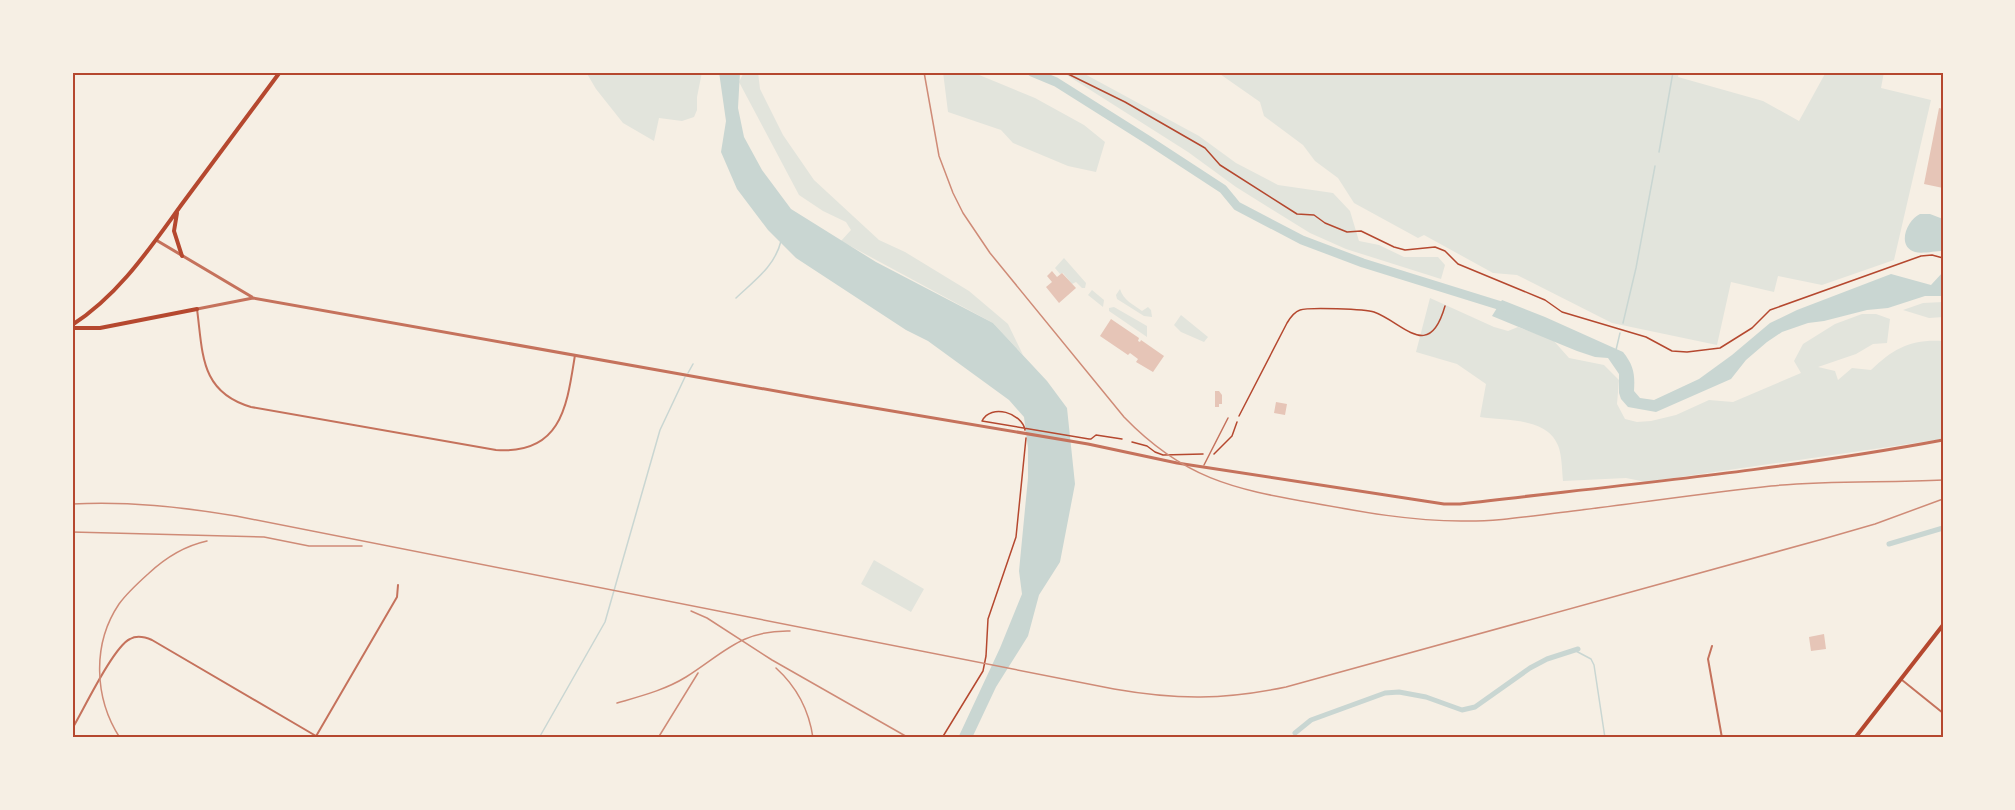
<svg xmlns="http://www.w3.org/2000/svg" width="2015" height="810" viewBox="0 0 2015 810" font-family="Lora,serif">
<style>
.green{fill:#e2e4dc}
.water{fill:#c9d6d2}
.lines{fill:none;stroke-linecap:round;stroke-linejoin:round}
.stream{stroke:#c9d6d2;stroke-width:1.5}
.canal{stroke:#c9d6d2;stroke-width:5}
.river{stroke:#c9d6d2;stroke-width:9}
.building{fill:#e6c5b7}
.path{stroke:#b5482f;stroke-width:1.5}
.service{stroke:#c5725c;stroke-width:1.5}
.minor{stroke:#c5725c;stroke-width:2}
.tertiary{stroke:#c5725c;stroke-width:3}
.primary{stroke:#b5482f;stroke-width:4}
.rail{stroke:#cf8b77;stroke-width:1.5}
.neatline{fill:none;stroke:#b5482f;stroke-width:2}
</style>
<rect width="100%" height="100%" fill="#f6efe4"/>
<!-- green -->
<path class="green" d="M586,72H702L697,97V110L694,117L682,121L659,118L654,141L623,123L596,89Z
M744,72H758L760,89L783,135L814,180L879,240L905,252L969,291L1008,324L1023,355L993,323L841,241L851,230L846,222L823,211L799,195L739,82Z
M943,72H972L1035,98L1084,125L1105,142L1096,172L1068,166L1013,143L1001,130L948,112Z
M1062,72H1081L1199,136L1236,163L1278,185L1333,193L1350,211L1359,241L1379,245L1404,257H1438L1445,265L1441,279L1346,249L1310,233L1236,187L1188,152Z
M1217,72H1679L1678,77L1763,101L1799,121L1826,72H1884L1881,88L1931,100L1894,260L1822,285L1778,276L1774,292L1731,282L1717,345L1612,323L1517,275L1493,273L1424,235L1418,238L1354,203L1338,178L1315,161L1303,145L1264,116L1260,102Z
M1064,258L1086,283L1085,288H1082L1076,282L1072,284L1063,273L1060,274L1055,268Z
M1120,289C1123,300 1134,305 1142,311L1148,307L1151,310L1152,317L1144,316L1117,299L1116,295Z
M1092,290L1104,300L1103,307L1088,295Z
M1430,298L1494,327L1508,331L1518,327L1553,340L1569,358L1604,365L1619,380L1617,404L1625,419L1637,422L1651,421L1676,415L1709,400L1733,402L1801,373L1794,361L1803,344L1835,324L1862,314H1876L1890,319L1887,343L1873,344L1856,354L1818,367L1835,371L1838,380L1852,368L1871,370C1894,348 1911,339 1943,341V439L1646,482L1626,478L1563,481C1562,471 1562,458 1559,448C1549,417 1507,421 1480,417L1486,384L1457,364L1416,352Z
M1943,302V317L1929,318L1903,310L1923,303Z
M1114,307L1147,326V337L1109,311V308Z
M1181,315L1208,337L1204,342L1181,332L1174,325Z
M874,560L924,589L911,612L861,584Z"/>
<!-- water -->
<path class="water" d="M719,72H740L738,108L744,137L762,170L791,209L876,262L993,323L1047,381L1067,408L1075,484L1060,562L1039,595L1028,636L996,687L972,738H958L1000,648L1022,594L1019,571L1028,478V448L1024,417L1009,400L928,341L906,330L796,258L768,230L737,189L721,152L726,121Z
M1920,214H1930L1943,219V251C1935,251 1922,254 1915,252C1896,246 1907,220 1920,214Z
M1943,272V296H1925L1888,308L1867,310L1824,321L1808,323L1782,332L1767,342L1746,360L1731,379L1656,412L1628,407L1621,399L1619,393V374L1608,358L1595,357L1577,351L1492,316L1502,300L1545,317L1623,352C1634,366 1635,374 1634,391L1640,398L1654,400L1699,379L1732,355L1770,323L1797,310L1891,274L1931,285Z"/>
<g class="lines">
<!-- stream -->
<path class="stream" d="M1659,152L1673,72
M736,298C755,280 775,266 781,241
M1623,323L1636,268L1655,166
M1616,350L1620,333
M688,373L693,364
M1574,650L1591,659L1594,665L1605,738
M539,738L605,622L660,430L685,377"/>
<!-- canal -->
<path class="canal" d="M1889,544L1943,528
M1295,733L1311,720L1385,693L1399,692L1426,697L1462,710L1475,707L1530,668L1547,659L1578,649"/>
<!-- river -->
<path class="river" d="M1032,72L1056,82L1148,140L1223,189L1237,206L1302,240L1363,263L1511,309"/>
</g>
<!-- building -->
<path class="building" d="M1939,108L1943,109V188L1924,184Z
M1052,271L1057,277L1062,273L1076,288L1059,303L1046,287L1052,282L1047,276Z
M1111,319L1139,338L1138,341L1140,342L1141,340L1164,356L1153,372L1136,362L1138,359L1130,353L1128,355L1100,336Z
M1215,391H1219L1222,395V404H1219V407H1215Z
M1276,402L1287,404L1285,415L1274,413Z
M1824,634L1826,649L1811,651L1809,637Z"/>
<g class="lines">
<!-- path -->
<path class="path" d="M1064,72L1125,102L1205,148L1220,165L1297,214L1314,215L1325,223L1347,232L1361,231L1394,247L1405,250L1435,247L1445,251L1458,264L1545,300L1562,312L1646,337L1672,351L1687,352L1720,348L1752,328L1770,310L1921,256L1932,255L1943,258
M1239,416L1287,323C1290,318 1294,312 1300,310C1308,307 1366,309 1374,312C1404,323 1429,362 1445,306
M1025,430C1022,413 991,403 982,421L1089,439H1091L1096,435L1122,439
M1132,442L1147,446L1155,452L1163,455L1203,454
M1214,454L1232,436L1237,422
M942,738L983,671L986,656L988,619L1016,537L1026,438"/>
<!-- service -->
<path class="service" d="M1204,465L1228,418"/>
<!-- minor -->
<path class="minor" d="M197,309C203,354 200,392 251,407L496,450C562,455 567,405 575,355
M1712,646L1708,659L1722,738
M1902,680L1943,713
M72,729C83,711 113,647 130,639C137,635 145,637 152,640L316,736
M315,738L397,597L398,585"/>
<!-- tertiary -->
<path class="tertiary" d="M156,240L252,297
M197,309L253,298L815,398L1088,444L1177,463L1444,504H1460C1621,485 1783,470 1943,440"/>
<!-- primary -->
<path class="primary" d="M177,213L174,231L182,256
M72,325C119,295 150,248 182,204C215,160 247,116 280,72
M72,328H100L197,309
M1855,738L1943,625"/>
<!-- rail -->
<path class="rail" d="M924,72L939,156L953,193L963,213L990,253L1124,417C1183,478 1232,489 1313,503C1362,512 1411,521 1461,521C1498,522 1536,515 1573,511C1639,503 1705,493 1771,486C1828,480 1886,483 1943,480
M72,504C128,501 181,507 236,516L1114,689C1177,700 1224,700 1286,687L1823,539L1875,524L1943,499
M72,532L264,537L309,546H362
M691,611L707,618L772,660L909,738
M776,668C797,687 809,710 813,738
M617,703C641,696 665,690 686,677C724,653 741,630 790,631
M120,738C94,698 92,644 119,604C127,593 138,583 148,574C165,558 184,546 207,541
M658,738L698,673"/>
</g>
<!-- border -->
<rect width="2015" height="810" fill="none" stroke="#f6efe4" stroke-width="147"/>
<rect x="74" y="74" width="1868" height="662" class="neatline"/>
</svg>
